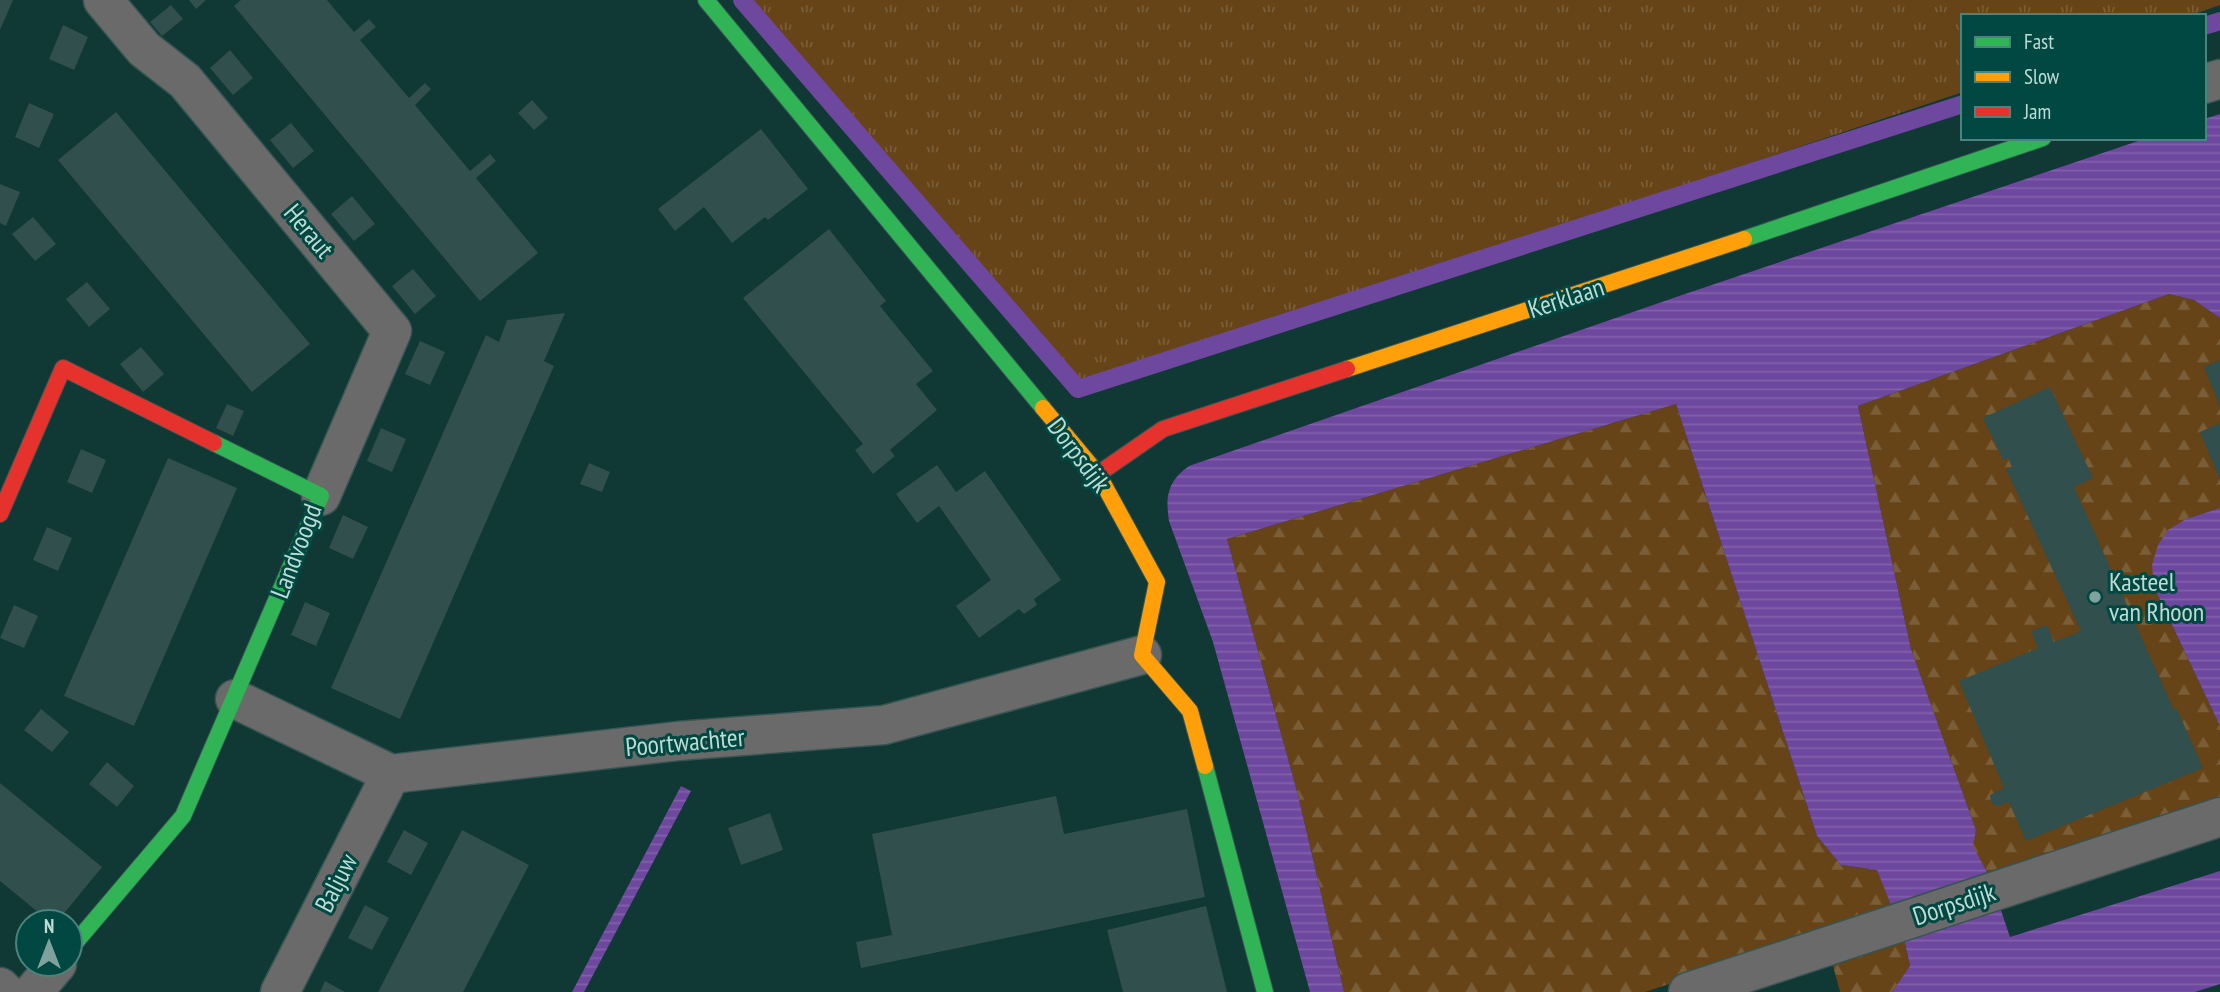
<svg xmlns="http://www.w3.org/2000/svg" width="2220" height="992" viewBox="0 0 2220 992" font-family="'PT Sans Narrow',sans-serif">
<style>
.grass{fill:url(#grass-tufts)}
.forest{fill:url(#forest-firs)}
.water{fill:url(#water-rules)}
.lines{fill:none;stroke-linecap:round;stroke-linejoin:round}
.stream{stroke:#6e479e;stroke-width:18}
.building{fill:#304f4d}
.street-casing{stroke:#365552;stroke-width:41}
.fast-casing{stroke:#365552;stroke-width:18}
.slow-casing{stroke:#365552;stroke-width:18}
.jam-casing{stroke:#365552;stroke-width:18}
.street{stroke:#6b6a6b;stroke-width:38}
.fast{stroke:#30b455;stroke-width:16}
.slow{stroke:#ff9f0a;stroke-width:16}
.jam{stroke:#e5322d;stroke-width:16}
.poi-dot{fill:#80a29d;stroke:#004841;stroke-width:2.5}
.labels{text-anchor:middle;stroke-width:6;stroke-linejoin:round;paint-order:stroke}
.street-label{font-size:26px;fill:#bddbd5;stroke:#004841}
.poi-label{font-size:26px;fill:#bddbd5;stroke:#004841;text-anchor:start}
</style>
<defs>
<pattern id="grass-tufts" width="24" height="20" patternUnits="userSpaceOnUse" patternTransform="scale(1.75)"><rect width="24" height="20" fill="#664417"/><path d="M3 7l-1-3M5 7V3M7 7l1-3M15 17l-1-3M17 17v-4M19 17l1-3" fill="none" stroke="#7a5e38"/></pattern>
<pattern id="forest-firs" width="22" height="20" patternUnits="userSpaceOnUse" patternTransform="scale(1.75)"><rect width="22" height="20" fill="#664417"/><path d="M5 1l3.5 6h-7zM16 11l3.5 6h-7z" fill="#7a5e38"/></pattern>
<pattern id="water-rules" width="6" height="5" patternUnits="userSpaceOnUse" patternTransform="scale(1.75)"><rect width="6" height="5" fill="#6e479e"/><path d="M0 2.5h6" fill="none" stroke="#8161ab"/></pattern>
</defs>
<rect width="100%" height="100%" fill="#103834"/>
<!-- grass -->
<path class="grass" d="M742,0H2220V5L2189,16H1963V92L1078,389Z"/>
<!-- forest -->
<path class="forest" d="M2169,294L2194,300L2220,318V508L2186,519L2154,587L2220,726V806L1990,878L1972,846L1976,830L1911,649L1858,406Z
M1676,404L1817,836L1841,865L1877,870L1894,910L1645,992H1344L1298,795L1227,539Z
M1903,935L1910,967L1892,992H1840L1832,962Z"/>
<!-- water -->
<path class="water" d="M2220,114V318L2194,300L2169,294L1858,406L1911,649L1976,830L1973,846L1990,878L2010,937L2220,871V984L2195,992H1892L1910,966L1903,935L1877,870L1841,865L1817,836L1676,404L1227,539L1298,795L1344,992H1310L1213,642L1169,521C1165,496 1168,481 1189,466L1682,295L2147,138H2204V119Z
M2220,508V726L2154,587L2152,565L2158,545L2168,530L2186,519Z
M681,786L691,791L584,992H572Z"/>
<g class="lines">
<!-- stream -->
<path class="stream" d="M742,0L1078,389L1963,104
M2204,26L2220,21"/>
</g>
<!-- building -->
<path class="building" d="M0,0H13L0,30Z
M189,0H206L196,9Z
M241,0H327L354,32L369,19L376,27L360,40L409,98L425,83L431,89L415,105L470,171L490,154L496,161L476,178L538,253L480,301L234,6Z
M171,5L183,19L162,36L150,22Z
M63,25L88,37L74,70L49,59Z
M230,50L253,78L233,95L210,68Z
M532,100L548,118L534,130L518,113Z
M29,103L54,114L39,148L15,137Z
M116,112L310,344L252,392L58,160Z
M291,123L314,151L293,168L270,140Z
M761,129L808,189L768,220L765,217L732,243L704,207L675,231L658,209Z
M0,184L20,192L6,226L0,223Z
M352,196L375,224L354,241L331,214Z
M33,217L56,244L35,261L12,234Z
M829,229L886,301L880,306L933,371L916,384L937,410L890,450L895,456L873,474L855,450L863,444L743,298Z
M413,269L436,296L415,314L392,286Z
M87,282L110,309L89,327L66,299Z
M565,313L544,361L554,366L400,719L331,688L486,335L499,342L507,320Z
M420,341L445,352L430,385L405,374Z
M141,347L164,374L143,392L120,364Z
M2220,360V406L2204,367Z
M2050,387L2093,478L2074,487L2174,710L2177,709L2203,768L2026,841L2009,802L1997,806L1991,803L1990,795L2004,788L1959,681L2038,648L2031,631L2047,625L2054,642L2081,631L2006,469L2012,467L2008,458L2003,460L1983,418Z
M227,404L244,411L233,436L216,428Z
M2220,423V480L2200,432Z
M381,428L406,439L392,472L367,461Z
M81,449L106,460L92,493L67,482Z
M168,458L237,488L134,726L64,696Z
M589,463L610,472L602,492L580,484Z
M937,465L956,492L985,471L1061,580L1034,599L1037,605L1024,614L1019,609L979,638L956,606L991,580L939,506L917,523L896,494Z
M343,515L368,527L353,559L329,548Z
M47,527L72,538L58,571L33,560Z
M305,602L330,613L316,646L291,635Z
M14,605L38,616L24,648L0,638Z
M41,709L69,732L52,752L24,730Z
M107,762L134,786L117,807L89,784Z
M0,783L102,867L57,922H50L0,881Z
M1056,796L1064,834L1187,809L1205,897L861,968L856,942L892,935L872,834Z
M770,813L783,850L741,865L728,828Z
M404,830L428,843L411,875L387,862Z
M462,830L529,865L463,992H378Z
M365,905L389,918L372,950L348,938Z
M1206,906L1227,992H1123L1107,930Z
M325,981L345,992H320Z"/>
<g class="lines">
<defs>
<path id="street" d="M103,0L144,49L185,81L392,331L321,496
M2204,84L2220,79
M235,699L391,774L678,741L884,725L1142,655
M0,987L5,992
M33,992L57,964
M280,992L391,774
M1688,992L2220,817"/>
<path id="fast" d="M706,0L1043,408
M1744,239L2043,138
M1205,766L1265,992
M70,949L183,816L321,496L214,443"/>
<path id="slow" d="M1347,369L1744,239
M1043,408L1098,474L1157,582L1142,655L1190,711L1205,766"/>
<path id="jam" d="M1098,474L1163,429L1347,369
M0,514L63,368L214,443"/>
</defs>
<!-- street casing -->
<use href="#street" class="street-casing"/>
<!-- fast casing -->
<use href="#fast" class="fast-casing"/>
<!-- slow casing -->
<use href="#slow" class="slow-casing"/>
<!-- jam casing -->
<use href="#jam" class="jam-casing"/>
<!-- street -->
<use href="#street" class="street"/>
<!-- fast -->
<use href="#fast" class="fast"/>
<!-- slow -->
<use href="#slow" class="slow"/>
<!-- jam -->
<use href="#jam" class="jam"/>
</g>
<!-- markers -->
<circle class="poi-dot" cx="2095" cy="597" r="7"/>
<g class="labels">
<!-- street labels -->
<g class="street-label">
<text transform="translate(309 231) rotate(50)" y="9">Heraut</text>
<text transform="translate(1566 298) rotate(-18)" y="9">Kerklaan</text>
<text transform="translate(1079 455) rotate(53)" y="9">Dorpsdijk</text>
<text transform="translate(296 551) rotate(-69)" y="9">Landvoogd</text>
<text transform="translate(685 742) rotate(-5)" y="9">Poortwachter</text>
<text transform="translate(336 883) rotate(-63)" y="9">Baljuw</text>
<text transform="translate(1954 904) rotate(-18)" y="9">Dorpsdijk</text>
</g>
<!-- poi labels -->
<g class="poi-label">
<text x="2109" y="591">Kasteel<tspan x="2109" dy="30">van Rhoon</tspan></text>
</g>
</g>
<!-- legend -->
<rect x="1961" y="14" width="245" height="126" fill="#004841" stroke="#4c837c" stroke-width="2"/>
<rect x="1975" y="37" width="35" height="10" fill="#30b455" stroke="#4c837c" stroke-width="2"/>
<text x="2024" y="49" font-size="21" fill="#bddbd5">Fast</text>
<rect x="1975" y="72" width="35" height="10" fill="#ff9f0a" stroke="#4c837c" stroke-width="2"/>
<text x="2024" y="84" font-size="21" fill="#bddbd5">Slow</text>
<rect x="1975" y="107" width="35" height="10" fill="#e5322d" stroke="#4c837c" stroke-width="2"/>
<text x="2024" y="119" font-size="21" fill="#bddbd5">Jam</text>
<!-- north arrow -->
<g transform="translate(49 943)"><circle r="33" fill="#004841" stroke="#4c837c" stroke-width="2"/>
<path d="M0-5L12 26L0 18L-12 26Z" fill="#80a29d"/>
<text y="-10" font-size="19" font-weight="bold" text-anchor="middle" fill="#bddbd5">N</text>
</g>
</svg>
